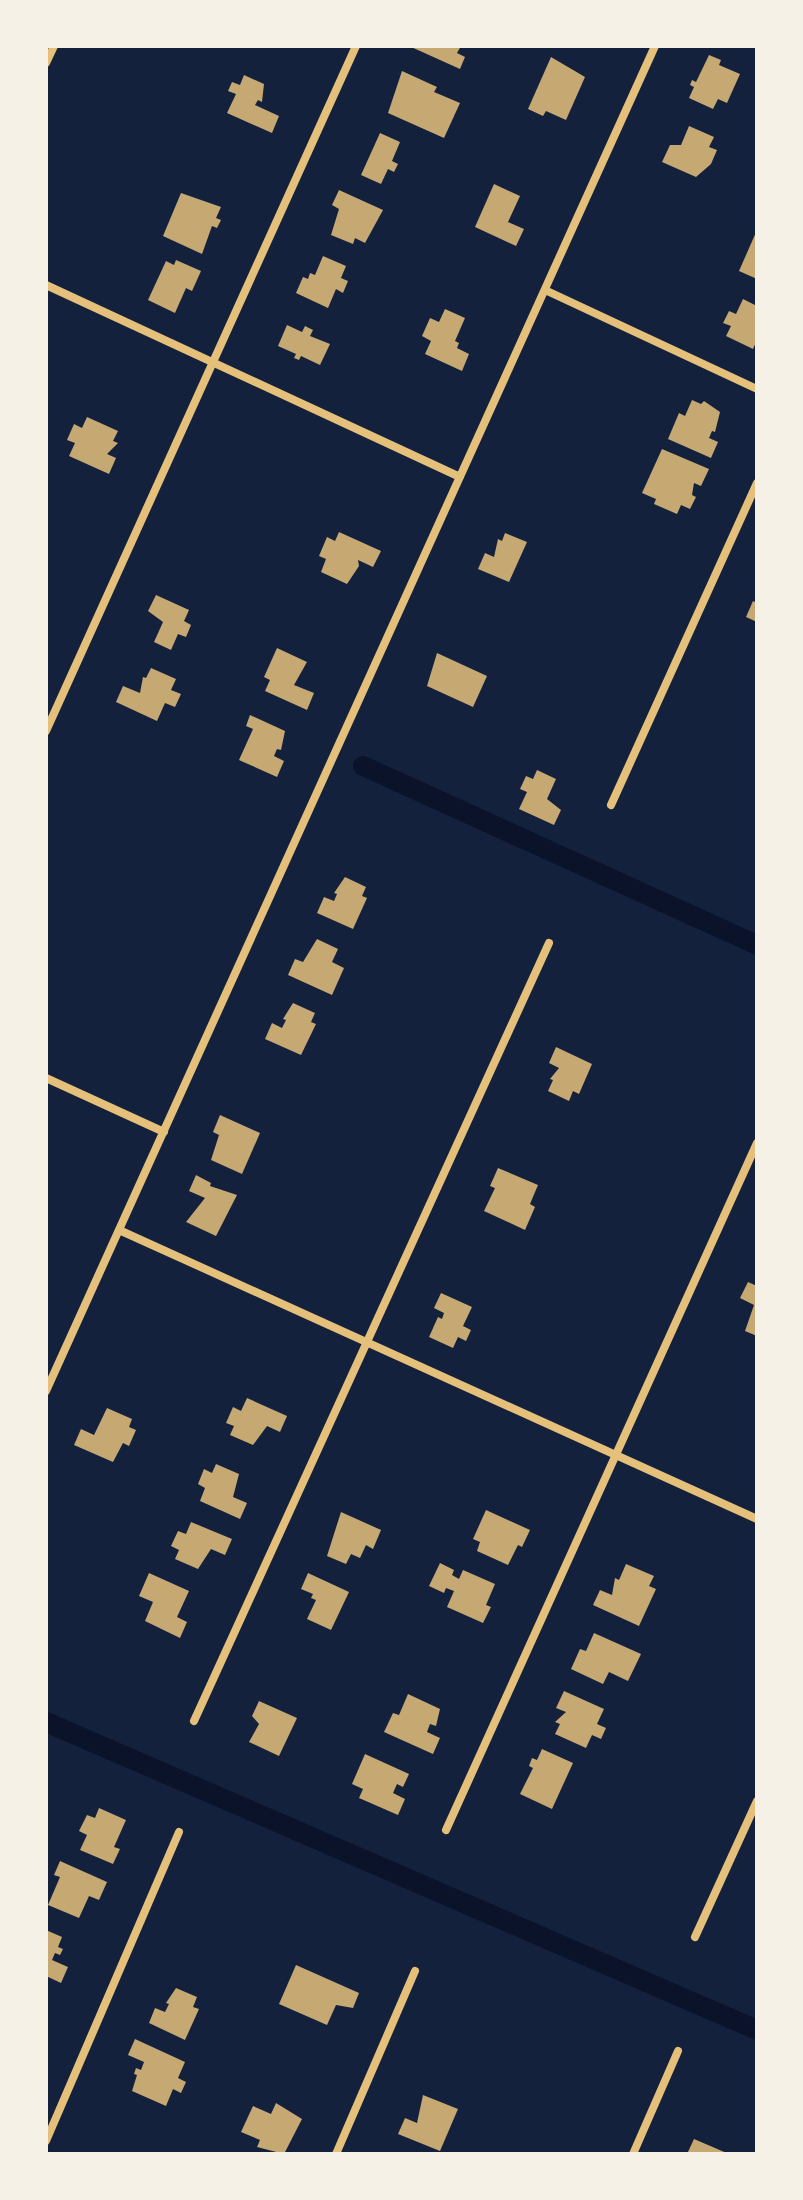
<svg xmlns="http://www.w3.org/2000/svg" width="803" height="2200" viewBox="0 0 803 2200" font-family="'Golos Text',sans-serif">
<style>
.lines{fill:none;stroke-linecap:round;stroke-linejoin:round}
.canal{stroke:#0b132b;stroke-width:20}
.building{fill:#c6a872}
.minor{stroke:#e5c07b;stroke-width:8}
</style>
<rect width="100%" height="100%" fill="#14213d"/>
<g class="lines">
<!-- canal -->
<path class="canal" d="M363,766L757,945
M46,1722L757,2030"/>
</g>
<!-- building -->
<path class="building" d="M409,46H461L457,53L465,57L460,69Z
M709,55L721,60L719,65L740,74L727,103L718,99L713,109L689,98L694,87L690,85L692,80L696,82Z
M551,57L585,77L566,120L546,111L543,116L528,109Z
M402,71L437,87L434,92L460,103L444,138L388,113Z
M244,75L264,84L262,102L258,100L255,105L279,116L272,133L227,113L236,94L228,91L232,82L240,85Z
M689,126L714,137L709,147L717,150L711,164L696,177L662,162L670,145H681Z
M380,133L400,142L392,161L398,164L394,172L388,169L381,184L361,175Z
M494,184L520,196L508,222L524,229L516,246L475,227Z
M339,190L383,210L365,243L355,238L353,244L331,235L339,209L332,205Z
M181,193L221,207L216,218L221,220L217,228L212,226L202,254L163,236Z
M757,230V279L739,271Z
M323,256L346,266L341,278L348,281L343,293L336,289L328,308L296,293L303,277L308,279L310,273L315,275Z
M176,260L201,271L192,291L186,288L175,313L148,300L166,261L174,265Z
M743,299L757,306V340L753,349L726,336L731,326L723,323L729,311L736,314Z
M445,309L465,318L455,341L459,343L457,348L469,354L462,371L425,354L431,341L422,336L430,318L439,322Z
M287,325L302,332L305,326L313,330L310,336L330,344L320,365L301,356L299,360L294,358L296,354L278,346Z
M692,400L701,404L704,401L720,412L715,432L712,431L709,438L718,442L711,458L668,439L679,413L685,416Z
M87,417L118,431L113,441L118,443L107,454L116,458L109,474L69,456L75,443L67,440L74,424L82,428Z
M662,449L709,469L701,486L694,483L692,495L696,497L690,509L681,505L677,514L654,504L656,499L642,493Z
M339,532L381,551L373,567L358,560L359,566L347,584L321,572L326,559L319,556L327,537L335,541Z
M505,533L527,542L509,582L478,569L485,553L494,557L498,539L502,541Z
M156,595L189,610L184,621L191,625L186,637L178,634L171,650L154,642L163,622L148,611Z
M753,601L757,603V622L746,617Z
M277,648L307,662L294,685L314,693L307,710L265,691L270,680L264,677Z
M437,653L487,676L473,707L427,686Z
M151,668L176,679L171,690L181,694L175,707L165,703L157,721L116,702L123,686L140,693L143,677L146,678Z
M250,715L285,731L281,750L277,749L274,756L284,761L277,777L239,760L253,729L246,726Z
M537,770L556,779L547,799L561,810L554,825L519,809L527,792L520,789L526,776L533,779Z
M345,877L366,887L362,896L367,898L353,929L317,913L324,897L334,901L337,894L334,893Z
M317,939L338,949L332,962L344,968L332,995L288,975L295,959L303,962Z
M293,1003L315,1013L311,1022L316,1024L301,1055L265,1039L272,1023L282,1028L286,1020L283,1019Z
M556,1047L592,1064L579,1094L573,1091L569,1101L548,1091L553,1080L550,1079L559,1068L549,1063Z
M220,1115L260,1133L242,1174L211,1160L219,1135L213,1132Z
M498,1168L538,1185L530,1204L535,1207L525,1230L484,1211L495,1188L490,1186Z
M196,1175L211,1183L210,1186L237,1195L216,1236L186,1222L205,1198L189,1191Z
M748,1282L757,1286V1336L745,1331L754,1305L740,1298Z
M441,1293L472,1307L463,1326L471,1330L466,1341L458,1337L453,1348L429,1337L438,1317L442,1319L444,1313L434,1308Z
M247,1398L287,1416L280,1432L267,1426L253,1445L230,1435L234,1426L226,1423L233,1407L241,1411Z
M107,1408L132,1419L129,1427L136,1430L129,1446L123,1443L113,1462L74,1445L81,1429L94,1435Z
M216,1464L239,1474L233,1497L247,1503L240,1519L200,1501L205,1488L198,1484L204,1469L212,1473Z
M486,1510L530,1530L522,1547L518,1545L508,1565L477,1551L480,1542L473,1539Z
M341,1512L381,1530L373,1549L366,1545L360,1558L351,1554L346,1564L327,1556Z
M191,1522L232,1539L225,1555L211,1549L198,1569L175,1559L179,1550L171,1546L178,1531L186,1534Z
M440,1563L454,1570L452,1575L459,1579L463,1570L495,1584L486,1605L491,1607L483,1623L447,1607L454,1591L446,1588L444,1593L429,1586Z
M626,1564L654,1576L649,1586L656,1589L639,1626L593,1605L600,1590L612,1595L615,1578L619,1580Z
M149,1573L189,1591L177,1617L187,1622L180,1638L145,1621L153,1602L139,1596Z
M308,1573L349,1592L331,1630L307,1619L316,1600L311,1598L313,1594L301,1589Z
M594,1633L641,1654L628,1681L609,1672L603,1684L571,1669L580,1649L586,1651Z
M564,1691L604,1709L597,1724L606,1728L601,1739L592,1735L586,1748L555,1734L560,1724L555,1722L566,1712L556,1708Z
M408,1694L440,1709L436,1726L430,1724L427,1732L440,1738L433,1754L384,1732L393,1713L399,1715Z
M259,1701L297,1718L279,1756L249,1742L259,1724L252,1716Z
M542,1749L573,1763L552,1809L520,1794L533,1768L529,1766L532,1758L537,1760Z
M365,1754L409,1774L403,1787L397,1784L393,1793L405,1799L398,1815L359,1798L363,1789L352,1784Z
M99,1808L126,1820L114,1847L120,1849L113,1864L80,1850L87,1835L79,1831L87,1815L95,1818Z
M60,1861L107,1882L99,1900L89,1896L79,1918L48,1905L60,1877L54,1875Z
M46,1930L62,1937L58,1947L63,1949L60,1955L55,1953L52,1960L68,1967L61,1983L46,1976Z
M296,1965L359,1993L353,2008L336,2005L327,2025L279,2004Z
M176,1988L197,1997L193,2007L199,2009L185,2040L149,2023L155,2008L165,2012L169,2004L166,2003Z
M135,2039L185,2062L178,2078L186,2082L181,2093L173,2089L166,2106L132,2091L137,2075L134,2074L136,2068L141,2070L144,2062L128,2055Z
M423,2095L458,2109L440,2151L398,2134L405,2118L417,2123Z
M276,2103L302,2119L284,2154L257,2147L260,2140L241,2132L253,2106L271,2114Z
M694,2139L729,2154H687Z"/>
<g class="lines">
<!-- minor -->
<path class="minor" d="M46,63L54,46
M46,285L460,477
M545,290L757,389
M46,731L356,46
M611,805L757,483
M46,1078L164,1132
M119,1230L757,1519
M46,1391L655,46
M194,1721L549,943
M446,1830L757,1143
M695,1937L757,1801
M46,2141L179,1832
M336,2154L415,1971
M633,2154L678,2051"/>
</g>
<!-- border -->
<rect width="803" height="2200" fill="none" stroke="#f6f1e7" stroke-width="96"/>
</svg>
